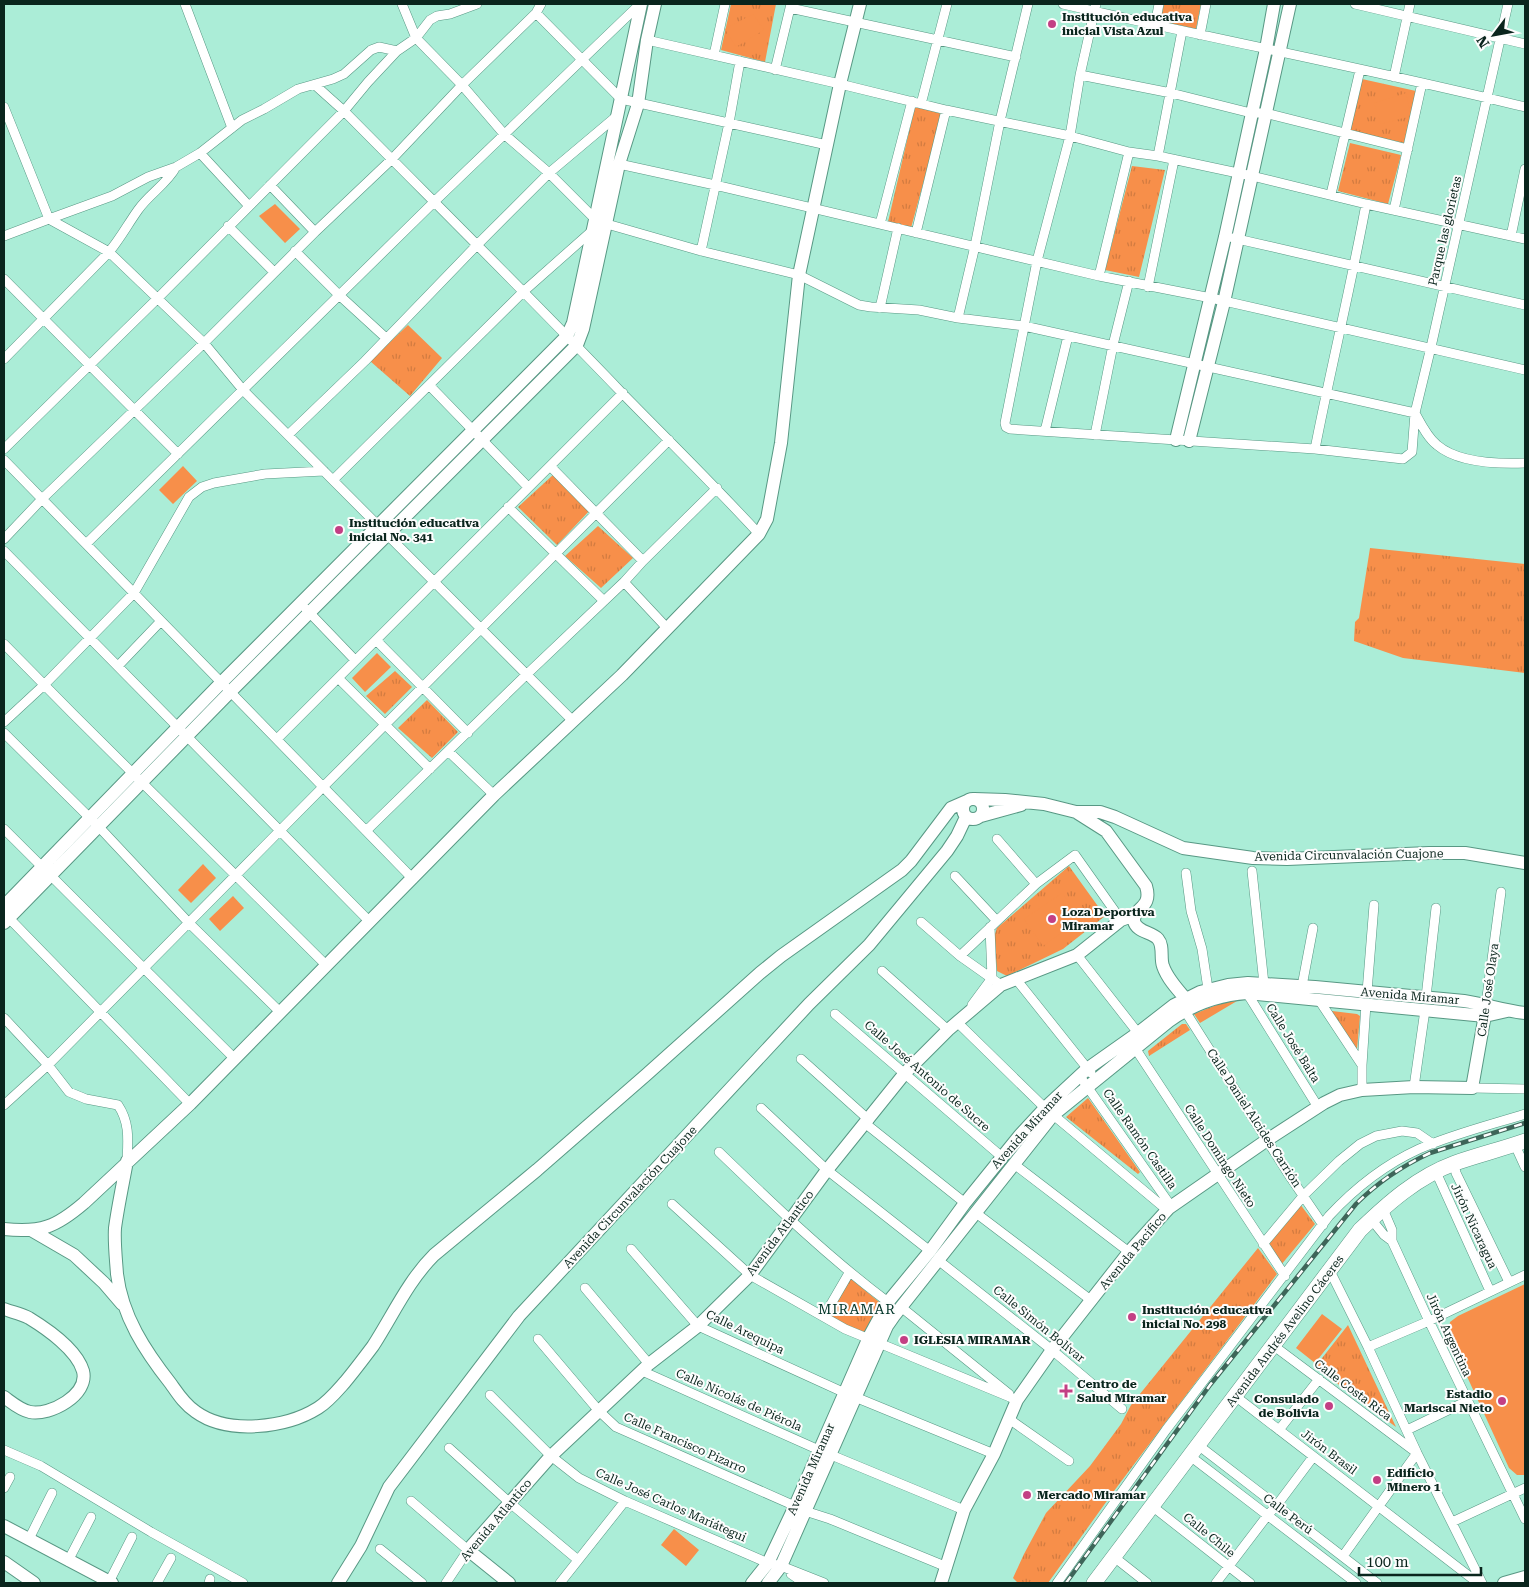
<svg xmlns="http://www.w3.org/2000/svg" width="1529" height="1587" viewBox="0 0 1529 1587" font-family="'Roboto Serif',serif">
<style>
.grass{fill:url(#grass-tufts)}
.garden{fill:#f78f4a}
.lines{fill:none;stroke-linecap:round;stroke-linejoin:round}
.street-casing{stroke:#589884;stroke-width:10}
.secondary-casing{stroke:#589884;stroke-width:14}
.highway-casing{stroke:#589884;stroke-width:16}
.street{stroke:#fff;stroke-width:9}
.secondary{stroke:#fff;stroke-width:12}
.highway{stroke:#fff;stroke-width:15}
.rail-casing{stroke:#3e6559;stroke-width:4.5}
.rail{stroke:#fdfdfd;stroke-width:2.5;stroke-dasharray:8;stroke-linecap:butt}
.poi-dot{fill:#c33f84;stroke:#fdfdfd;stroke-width:2}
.labels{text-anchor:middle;stroke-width:4;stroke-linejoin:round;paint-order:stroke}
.poi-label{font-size:12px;font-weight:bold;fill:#0a251d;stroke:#fdfdfd;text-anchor:start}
.street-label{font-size:12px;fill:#0a251d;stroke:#fdfdfd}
.neighbourhood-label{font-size:14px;letter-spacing:1px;fill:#003427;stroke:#fdfdfd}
</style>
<defs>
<pattern id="grass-tufts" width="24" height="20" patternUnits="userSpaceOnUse" patternTransform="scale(1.25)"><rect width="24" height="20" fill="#f78f4a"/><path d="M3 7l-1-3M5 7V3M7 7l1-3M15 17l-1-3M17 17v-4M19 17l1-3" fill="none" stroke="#d27b40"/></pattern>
</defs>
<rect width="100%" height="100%" fill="#abedd7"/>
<!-- grass -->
<path class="grass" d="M731,4H776L765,62L721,50Z
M1164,4H1201L1196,29L1160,21Z
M1362,79L1416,91L1404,143L1350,131Z
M915,106L942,114L911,228L888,222Z
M1350,143L1401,155L1388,204L1338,191Z
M1132,166L1165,170L1139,277L1105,270Z
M408,325L442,358L410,396L370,361Z
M554,474L591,509L557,545L518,507Z
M598,526L633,558L601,588L565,556Z
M1370,548L1525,564V673L1403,658L1354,641L1355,622L1359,618Z
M395,671L412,687L385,714L366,696Z
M427,700L458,732L432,758L398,728Z
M1069,866L1105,916L1063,949L1007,976L997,971L994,937L997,928Z
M1237,1001L1200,1023L1194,1014L1224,1002Z
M1332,1011L1357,1014L1360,1016L1357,1049L1355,1050L1330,1014Z
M1182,1024H1186L1190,1030L1149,1056L1148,1051Z
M1088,1098L1140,1172L1138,1174L1066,1117Z
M1300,1204L1315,1224L1281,1265L1268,1245Z
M1258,1248L1277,1274L1114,1491L1048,1583H1018L1013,1578L1024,1554L1046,1513L1090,1466L1121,1424L1131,1405Z
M850,1278L890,1311L876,1337L830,1319L828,1316Z
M1348,1325L1396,1427L1315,1367Z"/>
<!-- garden -->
<path class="garden" d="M753,14L764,30L736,47L725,29Z
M1406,93L1411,116L1381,124L1374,103Z
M275,204L300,229L285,243L259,216Z
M183,466L197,481L173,504L159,490Z
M377,653L391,667L365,692L352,678Z
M203,864L216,878L191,903L178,890Z
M1062,893L1081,919L1043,946L1024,919Z
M233,896L244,908L220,931L209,919Z
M1525,1284V1475H1517L1509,1468L1448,1335L1450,1322L1458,1316Z
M1322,1314L1342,1329L1315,1363L1296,1348Z
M674,1529L699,1550L686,1566L661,1545Z"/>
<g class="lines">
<defs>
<path id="street" d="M185,4L232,128
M402,4L416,38L462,85L504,134L549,173L595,219L607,224L701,251L799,275L859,305L871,307L919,310L958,318L1024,326L1415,413C1421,424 1427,437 1437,445C1458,463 1500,464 1525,463
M1063,4C1217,40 1372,69 1525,107
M1096,4L1080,75L1070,136L1037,261L1005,423L1006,427L1010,429L1315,449L1403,459L1412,452L1415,413L1431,347L1508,4
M1355,4L1525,44
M790,8L1016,57
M536,13L621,99L827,145
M1155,25L1159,4
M1200,35L1206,4
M647,40L840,84L946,110L1070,136L1129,152L1158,156L1252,176L1366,204L1525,239
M714,55L725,4
M775,70L791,4
M1080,75L1171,93L1251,113H1265L1408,149
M1394,77L1410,4
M315,85L344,111C437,205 531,298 622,393C668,440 715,486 759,534
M921,104L947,4
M4,107L49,219L4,236
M200,153L249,206
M1158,156L1182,31
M619,164L715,185L1099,276L1211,298L1525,370
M270,185L315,232
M1331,194L1360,70
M1394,210L1422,83
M49,219L109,252L204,343L243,390L573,721
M49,219L112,196L148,177L176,167L200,153L242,120L264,109L298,89L333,79L344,74L371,50L379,47L397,51
M880,224L912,101
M228,226L274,272
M916,233L946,110
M1511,236L1525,169
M1233,238L1525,305
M295,251L339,295L386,338
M701,251L729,123L740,61
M1099,276L1129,152
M4,279L178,454
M1148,287L1174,160
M880,308L898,228
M958,318L975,246L1000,121L1028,4
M4,359L109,252C120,239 128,224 138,210C149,194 167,184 176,167
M429,385L528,487
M1045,431L1068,336
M288,435L365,361L477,245L549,173L618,115
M1095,435L1113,345L1129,281
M4,449L158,298L344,111L368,82L397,51L416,38L430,20L437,16L450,14L477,4
M1315,449C1331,367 1351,286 1366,204
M4,460L413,879
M551,467L643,561
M333,480L523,292L593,230
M508,507L604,601
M4,539L42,499L204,343L315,232L392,159L462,85L536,13L541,4
M86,544L435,201L640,4
M4,551L370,922
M624,582L667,628
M306,609L355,660
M376,640L468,733
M4,644L73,714L326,965
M118,666L161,621
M338,678L430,769
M4,722L44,685L134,593L189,497L202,487L214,483L265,474L324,471
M4,733L99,827L189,923L280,1012
M277,739L623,393
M448,751L494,795
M4,829L235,1059
M366,831L526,675L624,582L643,561L717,488
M997,839L1036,884
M1252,871L1264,984
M1186,873L1191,911L1202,949L1208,989
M955,876L997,921
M4,913L190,1104
M921,922L960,956L1001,985
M1077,955L1138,1033
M960,956L1036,884L1075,855L1121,920
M882,971L948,1030
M1016,979L1091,1073
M1302,986L1313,928
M1367,992L1374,905
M1247,993L1318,1107
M1426,997L1436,908
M1319,1000L1362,1065
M1486,1004L1501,892
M972,1005L992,978L990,927
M1185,1011L1291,1178L1323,1225
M835,1014L1002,1157
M4,1018L48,1065L69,1092L86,1099L118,1105C130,1123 128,1140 127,1161
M958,1023L1045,1108L1167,1210
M1135,1048L1285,1276
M801,1059L869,1120
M1079,1075L1171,1206
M1414,1087L1425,1010
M1472,1088L1525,1089
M1362,1090V1065L1366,1004
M4,1105L48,1065L323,787L669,440
M761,1108L827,1170L930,1251
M866,1124L965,1203
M1515,1145L1525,1167
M719,1152C774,1205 828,1257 888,1302
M1014,1164L1129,1252
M1454,1164L1456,1173L1509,1282
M1436,1172L1490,1291
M672,1204L750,1275L845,1329L1017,1400
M1383,1209L1392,1230V1241L1429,1321L1525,1519
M976,1213L1092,1301
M1371,1219L1384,1235L1392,1241
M1263,1244L1304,1195L1339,1161L1360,1144L1376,1136L1402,1131L1417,1133L1433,1144
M631,1249L698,1326L845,1393
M938,1260L1052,1350L1122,1409
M1329,1269L1368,1347L1417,1453L1482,1583
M585,1288L649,1364
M901,1307L1009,1394
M824,1316L849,1273
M538,1339L599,1411L616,1427L795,1506
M1274,1346L1417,1453L1343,1556
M1368,1347L1429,1321L1525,1275
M642,1371L819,1450L964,1510
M490,1395L551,1456L579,1478L625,1501L768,1563L781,1566L824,1583
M1235,1396L1478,1583
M855,1397L994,1454
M1009,1419L1069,1461
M1279,1430L1319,1379
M1407,1430L1467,1401
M1198,1445L1377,1583
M449,1448L510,1503L578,1560
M4,1450L41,1466L151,1532L243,1583
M1190,1456L1356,1583
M4,1488L10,1477
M411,1501L468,1550L446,1583
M1152,1506L1250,1583
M805,1511L830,1519L947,1567
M1452,1522L1525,1488
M29,1539L52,1493
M380,1549L422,1583
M1114,1557L1147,1583
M68,1561L91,1517
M791,1574L804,1583
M109,1582L132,1537
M157,1583L171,1558
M209,1583L210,1579
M560,1583L625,1501
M1057,1583L1166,1430L1329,1216C1355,1188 1384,1165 1419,1149C1453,1134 1490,1125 1525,1114
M1216,1583L1267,1516L1277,1505L1313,1457"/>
<path id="secondary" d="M1176,440L1225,237L1266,49L1274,4
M1189,441L1224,302L1290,4
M974,799L1005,800L1044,804L1076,812H1100L1115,817L1183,848L1253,858L1287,859L1429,853H1465L1525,863
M963 809a10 10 0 1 1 20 0a10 10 0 1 1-20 0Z
M1076,812L1106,831L1146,886C1153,909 1133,907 1134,921C1136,932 1152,932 1158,939C1164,946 1160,958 1163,966C1167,978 1177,989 1185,998
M981,816L1021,805
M4,906L221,683L567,336L573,323L641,4
M4,923L230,692L577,345L583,329L619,164L638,104L647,40L655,4
M127,1161C123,1183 118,1206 115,1228C114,1242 116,1259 117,1274C122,1316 145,1351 171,1384C178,1394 185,1405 196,1412C228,1435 286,1428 318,1408C329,1401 337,1391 345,1382C355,1370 364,1358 373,1346C393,1315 408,1281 434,1255L537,1170L646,1075L760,973L781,956L902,870L911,861L951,808L967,801
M4,1229C41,1233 56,1227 84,1203L190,1104L494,795L622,675L759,534L767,519L781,443L799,275L840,84L860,4
M31,1230L74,1255L104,1283L122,1304
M4,1309C12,1312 22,1314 29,1318C47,1329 77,1350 83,1371C89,1395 50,1416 30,1412C20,1410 11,1402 4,1397
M4,1526L112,1583
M4,1562L34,1583
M338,1583L361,1546L389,1487L519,1316L809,1004L869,945L947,851L957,836L966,817
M509,1583L468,1550L551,1456L649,1364L698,1326L750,1275L827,1170L905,1073L948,1030L1001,985L1077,955L1121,920L1135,915
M752,1583L768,1563L795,1506L870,1335L888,1302L930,1251L965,1203L1020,1135L1045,1108L1087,1069L1138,1033L1174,1005L1200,992L1228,985L1248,983L1315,987L1464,1001C1485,1004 1504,1011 1525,1013
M768,1583L781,1566L887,1326L894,1316L1053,1115L1169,1021C1193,1004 1218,995 1247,993L1485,1016L1507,1011
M941,1583L964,1510L994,1454L1017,1400L1052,1350L1129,1252L1169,1208L1267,1140L1324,1103L1340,1095L1362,1090L1414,1087L1472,1088L1486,1009
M1504,1583L1525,1577"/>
<path id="highway" d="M1094,1583L1360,1230C1388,1203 1417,1177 1455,1163C1478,1155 1502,1149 1525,1141"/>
</defs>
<!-- street casing -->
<use href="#street" class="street-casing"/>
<!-- secondary casing -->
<use href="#secondary" class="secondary-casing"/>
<!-- highway casing -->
<use href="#highway" class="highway-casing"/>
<!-- street -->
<use href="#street" class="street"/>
<!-- secondary -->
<use href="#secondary" class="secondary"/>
<!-- highway -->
<use href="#highway" class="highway"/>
<defs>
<path id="rail" d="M1066,1583L1210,1385L1356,1204C1378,1182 1402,1166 1430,1153L1525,1123"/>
</defs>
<!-- rail casing -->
<use href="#rail" class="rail-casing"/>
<!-- rail -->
<use href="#rail" class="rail"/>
</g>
<!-- markers -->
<g class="poi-dot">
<circle cx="1052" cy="24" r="5"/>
<circle cx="339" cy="530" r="5"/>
<circle cx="1052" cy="919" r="5"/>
<circle cx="1132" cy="1317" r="5"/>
<circle cx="904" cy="1340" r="5"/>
<path d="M1063.5 1383.5h5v5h5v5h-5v5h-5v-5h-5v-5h5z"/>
<circle cx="1502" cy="1401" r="5"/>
<circle cx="1329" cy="1406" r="5"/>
<circle cx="1377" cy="1480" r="5"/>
<circle cx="1027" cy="1495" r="5"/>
</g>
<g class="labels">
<!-- poi labels -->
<g class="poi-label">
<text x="1062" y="21">Institución educativa<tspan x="1062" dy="14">inicial Vista Azul</tspan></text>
<text x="349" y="527">Institución educativa<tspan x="349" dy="14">inicial No. 341</tspan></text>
<text x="1062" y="916">Loza Deportiva<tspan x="1062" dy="14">Miramar</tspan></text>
<text x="1142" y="1314">Institución educativa<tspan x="1142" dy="14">inicial No. 298</tspan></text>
<text x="914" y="1344">IGLESIA MIRAMAR</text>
<text x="1077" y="1388">Centro de<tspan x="1077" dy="14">Salud Miramar</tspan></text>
<text x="1492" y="1398" text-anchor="end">Estadio<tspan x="1492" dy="14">Mariscal Nieto</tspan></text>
<text x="1319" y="1403" text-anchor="end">Consulado<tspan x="1319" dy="14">de Bolivia</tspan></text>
<text x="1387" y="1477">Edificio<tspan x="1387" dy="14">Minero 1</tspan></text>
<text x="1037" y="1499">Mercado Miramar</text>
</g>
<!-- street labels -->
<g class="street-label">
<text transform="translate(1445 231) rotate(-77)" y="4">Parque las glorietas</text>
<text transform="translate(1349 855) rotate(-1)" y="4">Avenida Circunvalación Cuajone</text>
<text transform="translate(1488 990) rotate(-82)" y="4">Calle José Olaya</text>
<text transform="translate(1410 996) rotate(5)" y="4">Avenida Miramar</text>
<text transform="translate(1293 1043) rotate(58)" y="4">Calle José Balta</text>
<text transform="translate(927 1076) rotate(41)" y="4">Calle José Antonio de Sucre</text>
<text transform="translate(1254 1118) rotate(57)" y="4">Calle Daniel Alcides Carrión</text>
<text transform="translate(1027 1130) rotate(-48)" y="4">Avenida Miramar</text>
<text transform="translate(1140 1139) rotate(55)" y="4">Calle Ramón Castilla</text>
<text transform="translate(1220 1156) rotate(57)" y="4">Calle Domingo Nieto</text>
<text transform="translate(630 1197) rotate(-47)" y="4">Avenida Circunvalación Cuajone</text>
<text transform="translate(1474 1226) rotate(65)" y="4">Jirón Nicaragua</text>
<text transform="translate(780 1233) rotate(-53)" y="4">Avenida Atlantico</text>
<text transform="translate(1133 1251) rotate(-50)" y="4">Avenida Pacifico</text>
<text transform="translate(1039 1324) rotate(39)" y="4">Calle Simón Bolívar</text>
<text transform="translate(1285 1331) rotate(-53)" y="4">Avenida Andrés Avelino Cáceres</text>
<text transform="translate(745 1332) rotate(26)" y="4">Calle Arequipa</text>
<text transform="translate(1449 1335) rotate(65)" y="4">Jirón Argentina</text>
<text transform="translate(1353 1390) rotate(37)" y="4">Calle Costa Rica</text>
<text transform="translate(739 1400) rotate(24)" y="4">Calle Nicolás de Piérola</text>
<text transform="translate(685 1443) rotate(24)" y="4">Calle Francisco Pizarro</text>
<text transform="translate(1329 1452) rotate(37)" y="4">Jirón Brasil</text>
<text transform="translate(811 1469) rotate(-66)" y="4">Avenida Miramar</text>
<text transform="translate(671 1505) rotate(24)" y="4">Calle José Carlos Mariátegui</text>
<text transform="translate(1288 1514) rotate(37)" y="4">Calle Perú</text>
<text transform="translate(496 1520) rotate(-50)" y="4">Avenida Atlantico</text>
<text transform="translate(1209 1535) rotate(39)" y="4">Calle Chile</text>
</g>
<!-- neighbourhood labels -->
<g class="neighbourhood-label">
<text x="857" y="1314">MIRAMAR</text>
</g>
</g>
<!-- border -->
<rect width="1529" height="1587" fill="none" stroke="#0a251d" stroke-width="10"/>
<!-- north arrow -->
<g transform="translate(1494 35) rotate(238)" stroke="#fdfdfd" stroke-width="4" paint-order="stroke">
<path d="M0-4L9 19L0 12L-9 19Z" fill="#0a251d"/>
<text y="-8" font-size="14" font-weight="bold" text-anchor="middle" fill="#0a251d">N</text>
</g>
<!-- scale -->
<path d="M1359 1567v8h122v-8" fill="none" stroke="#0a251d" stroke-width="2.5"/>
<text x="1366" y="1567" font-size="15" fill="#0a251d" stroke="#fdfdfd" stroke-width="4" paint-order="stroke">100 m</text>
</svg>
